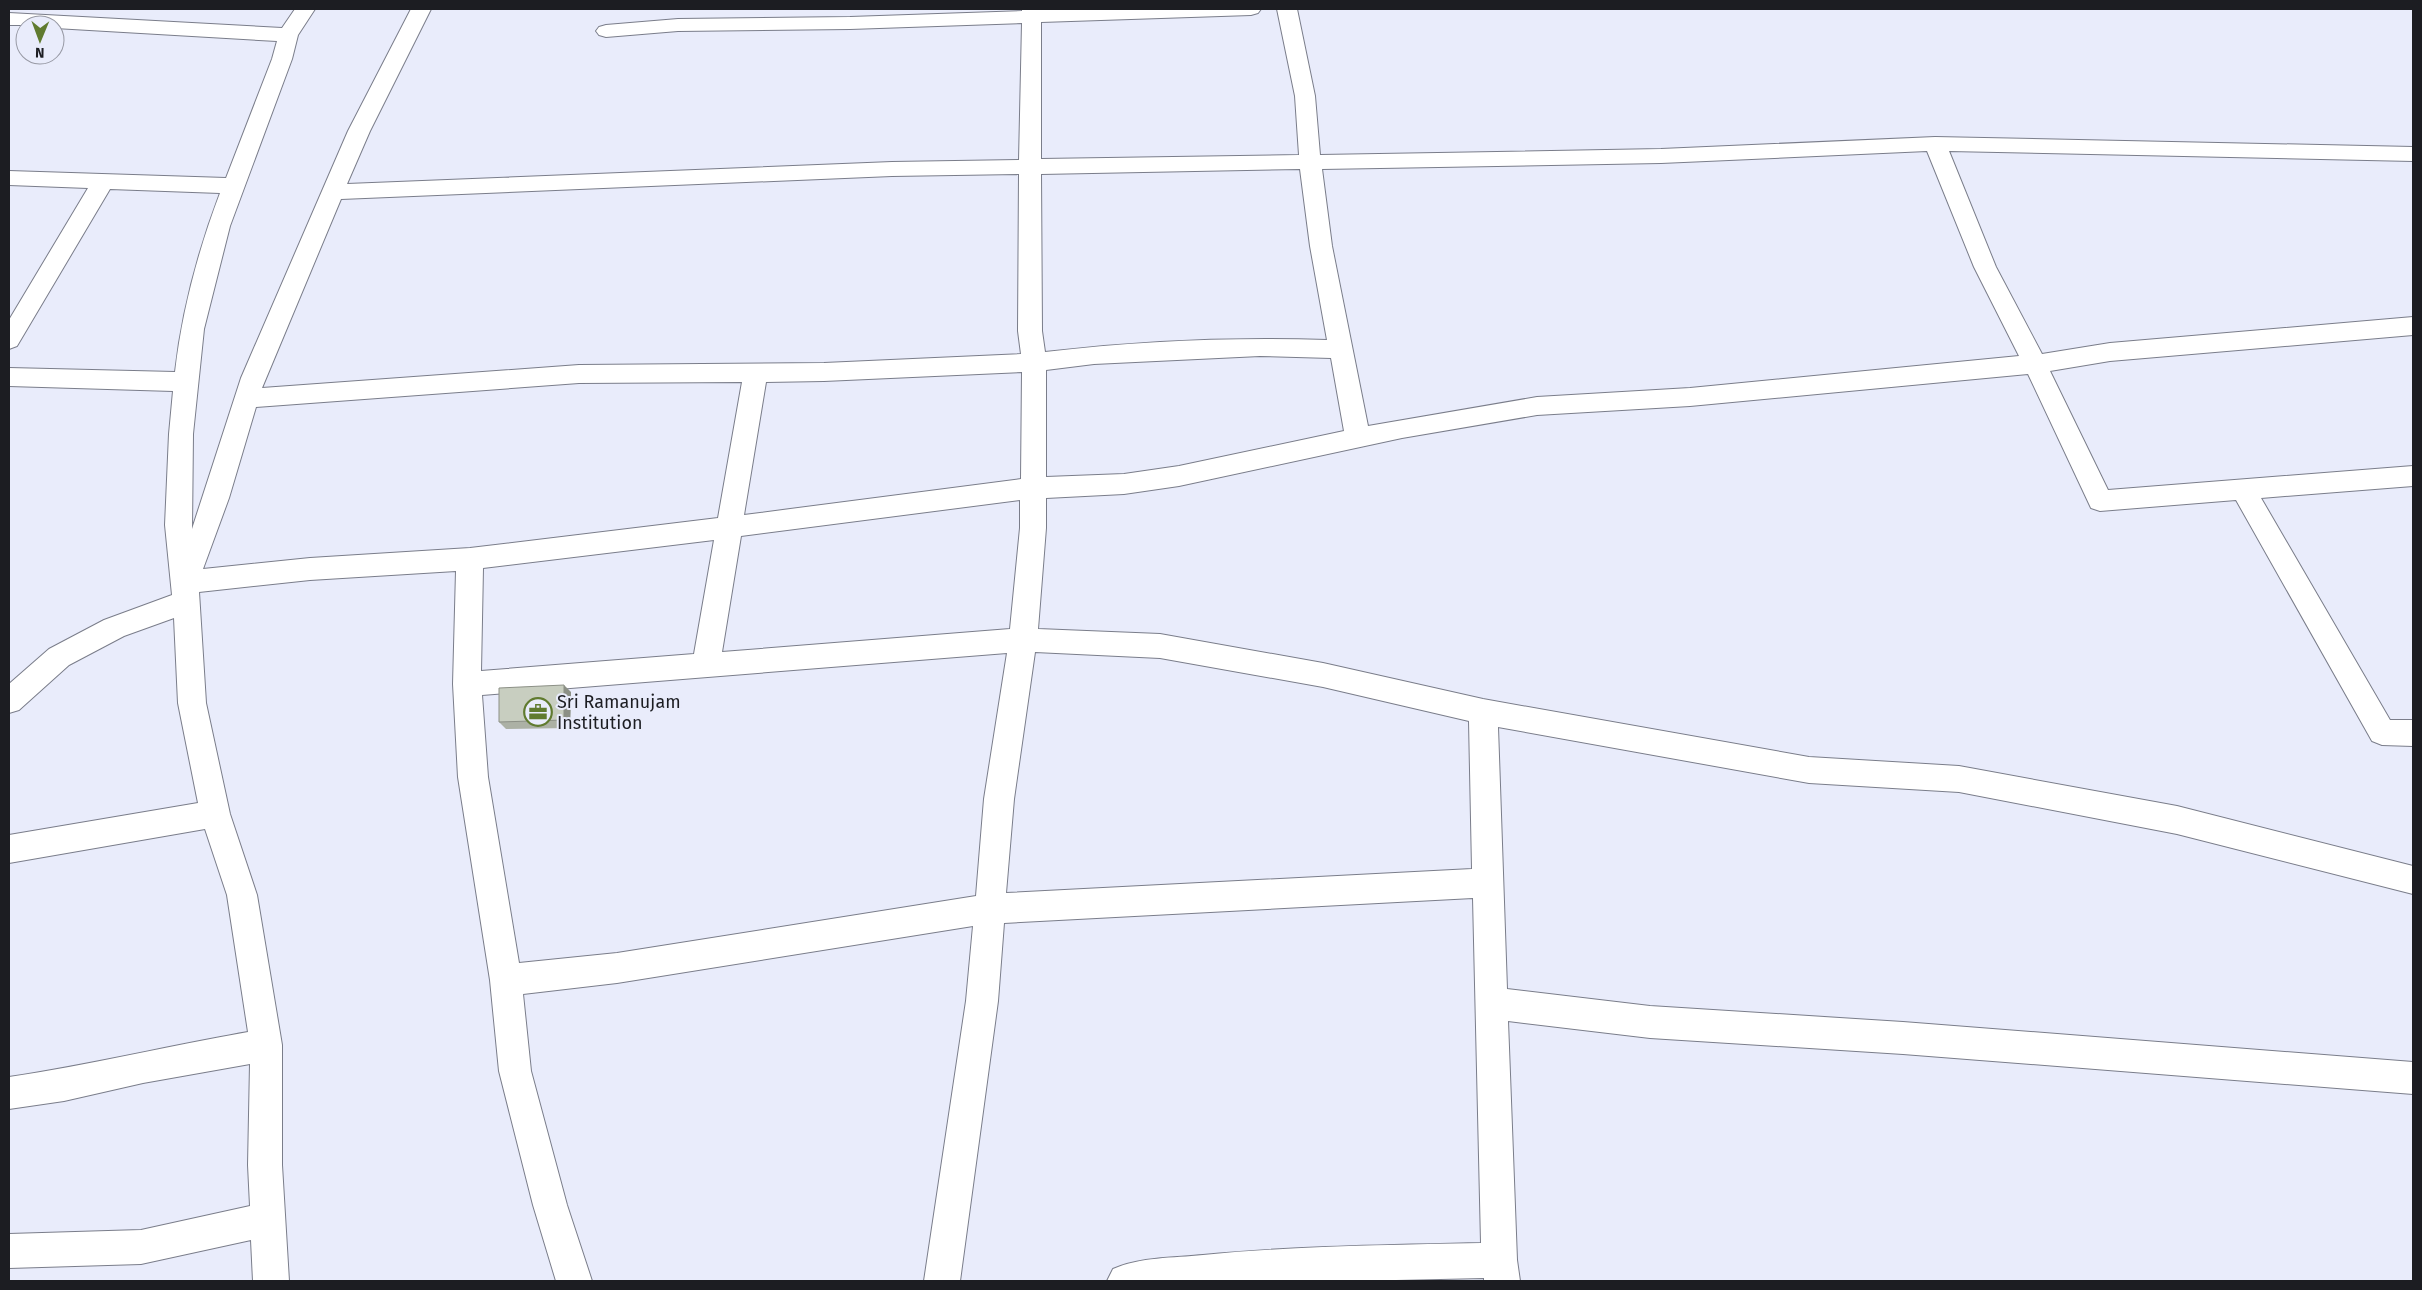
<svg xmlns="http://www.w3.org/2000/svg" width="2422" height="1290" viewBox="0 0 2422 1290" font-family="'Fira Sans',sans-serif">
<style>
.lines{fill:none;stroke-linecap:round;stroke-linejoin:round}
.street-casing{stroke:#7a7d8a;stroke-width:2}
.street{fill:#fff;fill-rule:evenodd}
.wall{fill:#acb1a5}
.shaded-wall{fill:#8c9086}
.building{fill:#c8cec0;stroke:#8c9086}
.labels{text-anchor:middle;stroke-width:4;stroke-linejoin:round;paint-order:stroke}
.poi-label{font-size:18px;fill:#1c1d22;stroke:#e9ecfb;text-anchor:start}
</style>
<rect width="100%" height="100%" fill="#e9ecfb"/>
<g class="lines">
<defs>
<path id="street" d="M295,9H315L298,35L292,59L230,226L204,329L193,434L192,529L241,378L348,131L411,9H431L370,131L347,184L892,162L1019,160L1022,23L850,29L678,31L606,37L599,35L596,31L599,27L606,25L678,19L850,17L1022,11V9H1261L1258,13L1251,15L1041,22V159L1299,155L1295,96L1277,9H1297L1315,96L1320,155L1661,149L1935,137L2413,147V161L1949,151L1996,267L2042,354L2110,343L2413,317V335L2110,361L2050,371L2108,490L2413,466V486L2261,498L2390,720H2413V746L2382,745L2372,741L2236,500L2100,511L2091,508L2028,374L1690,406L1537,415L1402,438L1179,486L1124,494L1046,498V528L1038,629L1160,634L1323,663L1483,699L1809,757L1959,766L2177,806L2413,866V894L2177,834L1959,792L1809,783L1498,727L1507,989L1650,1006L1903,1022L2413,1062V1094L1903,1054L1650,1038L1508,1021L1517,1260L1520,1281H1484V1278L1352,1281H1107L1113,1269C1140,1257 1173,1258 1203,1255C1295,1246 1388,1245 1481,1243L1473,898L1004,923L998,1001L960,1281H924L966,1001L973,926L617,983L523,994L531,1071L567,1205L592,1281H556L533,1205L499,1071L490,980L458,777L453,684L456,571L310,580L199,592L206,703L230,814L257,895L282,1045V1165L289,1281H253L251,1240L141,1264L9,1268V1234L141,1230L250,1206L248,1165L250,1064L143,1083L64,1101L9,1109V1077C89,1065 168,1046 248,1032L227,895L205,829L9,863V835L198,803L178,703L174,618L124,636L69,665L19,710L9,713V684L49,649L104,620L172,595L165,525L169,434L173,391L9,386V368L175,372C182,311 198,251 220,193L110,189L17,346L9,349V320L88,188L9,185V171L226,178L272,59L277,41L55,28V25H9V13L282,28ZM1927,151L1974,267L2019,356L1690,388L1537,397L1368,426L1332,246L1322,169L1661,163ZM1300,169L1310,246L1327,340C1233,337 1138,341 1045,352L1042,331L1041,174ZM1019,174L1018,331L1021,354L824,363L579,365L262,388L341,199L892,176ZM1260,356L1331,358L1344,431L1179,466L1124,474L1046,477V370L1094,364ZM1022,372L1021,479L744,515L766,382L824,381ZM742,382L718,518L470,548L310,558L203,569L229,498L256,407L579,383ZM1020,500V528L1010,629L722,652L741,536ZM714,540L694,654L481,671L483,568ZM1035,652L1160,658L1323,687L1469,721L1472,869L1006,893L1014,799ZM1007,653L984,799L976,896L617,953L519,963L488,777L482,695Z"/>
</defs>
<!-- street casing -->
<use href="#street" class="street-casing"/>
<!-- street -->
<use href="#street" class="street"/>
</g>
<!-- wall -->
<path class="wall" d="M571,692L570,728L506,729L499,722Z"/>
<!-- shaded-wall -->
<path class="shaded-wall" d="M564,685L571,692L570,728L564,720Z"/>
<!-- building -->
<path class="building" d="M564,685V720L499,722V688Z"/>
<!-- icons -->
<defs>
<symbol id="office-ring" viewBox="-11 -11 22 22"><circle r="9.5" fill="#e9ecfb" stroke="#607b2f" stroke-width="1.5"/><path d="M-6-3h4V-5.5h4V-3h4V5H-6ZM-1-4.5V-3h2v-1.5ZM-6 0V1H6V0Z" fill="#607b2f"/></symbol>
</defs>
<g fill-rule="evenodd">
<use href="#office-ring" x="522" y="696" width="32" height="32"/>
</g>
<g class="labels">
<!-- poi labels -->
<g class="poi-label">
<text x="557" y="708">Sri Ramanujam<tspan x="557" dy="21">Institution</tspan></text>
</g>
</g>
<!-- border -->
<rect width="2422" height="1290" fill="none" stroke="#1c1d22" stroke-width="20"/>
<!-- north arrow -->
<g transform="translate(40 40) rotate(181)"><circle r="24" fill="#e9ecfb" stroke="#9799a4"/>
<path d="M0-4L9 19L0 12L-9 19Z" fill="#607b2f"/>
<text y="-8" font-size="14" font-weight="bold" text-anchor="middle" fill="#1c1d22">N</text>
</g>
</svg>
